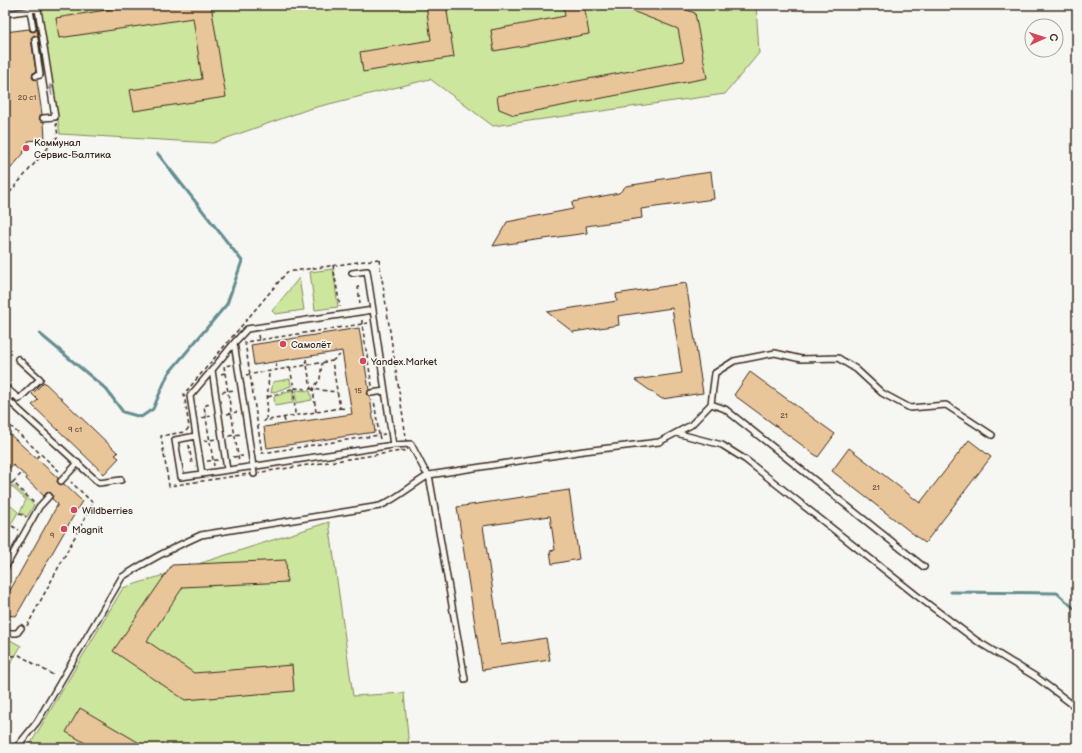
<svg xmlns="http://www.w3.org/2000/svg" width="1082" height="753" viewBox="0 0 1082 753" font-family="'Balsamiq Sans',sans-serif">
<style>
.green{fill:#cce69d;stroke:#84885e}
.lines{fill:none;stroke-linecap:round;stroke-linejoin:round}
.stream{stroke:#658e91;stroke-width:3}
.building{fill:#e9c69a;stroke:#3b2a1e}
.lane-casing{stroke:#3b2a1e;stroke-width:8}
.path{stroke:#3b2a1e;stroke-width:1.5;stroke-dasharray:4 3;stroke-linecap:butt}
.lane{stroke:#f6f6f2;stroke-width:5}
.oneway{fill:#989088}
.poi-dot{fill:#d1495b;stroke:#f6f6f2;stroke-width:1.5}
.labels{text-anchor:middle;stroke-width:3.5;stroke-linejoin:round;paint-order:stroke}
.number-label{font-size:8px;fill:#66513d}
.poi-label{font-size:10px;fill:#3b2a1e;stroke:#f6f6f2;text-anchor:start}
</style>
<rect width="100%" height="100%" fill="#f6f6f2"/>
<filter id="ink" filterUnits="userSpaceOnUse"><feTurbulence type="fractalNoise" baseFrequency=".025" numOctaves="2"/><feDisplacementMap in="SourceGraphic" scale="8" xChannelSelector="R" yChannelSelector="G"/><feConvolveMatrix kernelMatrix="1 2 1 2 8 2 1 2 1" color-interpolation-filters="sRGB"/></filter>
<g filter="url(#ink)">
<!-- green -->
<path class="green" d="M40,5H756L759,53L725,94L493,126L430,79L309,109L213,143L60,134Z
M333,269L338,307L315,310L310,272Z
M299,278L304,310L275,314L272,311Z
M290,379L291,386L271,393L273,382Z
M293,390V403L275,406L274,397Z
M296,390L310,391L312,400L296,403Z
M13,485L34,505L27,517L20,512L26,500L11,486Z
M5,501L18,512L5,535Z
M329,522L353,696L404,693L409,748H28L123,588Z
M5,637L21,646L5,673Z"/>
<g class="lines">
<!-- stream -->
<path class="stream" d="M40,334L106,389L123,412L141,417L153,409L168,374L227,304L242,261L158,154
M951,592L1057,593L1077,611"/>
</g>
<!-- building -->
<path class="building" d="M137,5H211L226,97L134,111L130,90L202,79L193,18L59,38L56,18Z
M426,5H446L454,57L363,72L360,52L431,40Z
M563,5H584L589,34L494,51L491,30L565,16Z
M617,5H674L695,13L707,78L514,115L499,109L497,96L684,61L678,29Z
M37,28L38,37L34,35L31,39L36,72L33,73L32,77L33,79L37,80L42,114L40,116L39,119L41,121L44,122L45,139L28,141L29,146L23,152L24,153L5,175V142L7,139L5,125V32L29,29L30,31L33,32L36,31Z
M711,172L714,199L641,209L642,218L586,226L587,233L493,246L507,222L573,209L572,202L619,193L626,186L657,181L656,180Z
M686,283L703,393L662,399L635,380L682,373L672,308L618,316L619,325L573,332L547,312L617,301L616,294Z
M359,328L369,390L367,394L370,397L375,432L267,448L264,427L352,414L342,351L254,365L251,345Z
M750,372L835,434L818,457L734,395Z
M44,382L118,453L115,455L119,458L104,474L32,405L38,400L32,394Z
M5,430L58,478L57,482L59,484H64L82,501L16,616L5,615V596H7L58,504L52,499L53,495L51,493L47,492L44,496L26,479L27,477L13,465L5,472Z
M969,440L991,457L925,543L832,471L849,448L920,503Z
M569,490L579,559L552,564L550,551L555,550L550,516L483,526L501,645L546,638L550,660L482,670L457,507Z
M286,560L287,582L183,587L147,641L194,673L292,665L294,691L185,700L113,651L172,565Z
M80,708L148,748H94L66,732Z"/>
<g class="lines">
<defs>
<path id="lane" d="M30,10L33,28
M5,14L38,9L55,117L43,118
M35,39L40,75L36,76
M352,273L367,271L373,310
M212,370L234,343
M5,387L19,399L40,379L18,359
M371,393L385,391
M8,400L99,483L121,480
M5,403L13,394
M676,433L722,445L746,460L916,595L977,641L1036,677L1077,708
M196,436L190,396L212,370L227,470
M393,445L411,444L425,471L429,475L465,679
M202,474L196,436L175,440L181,477C208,473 236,469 263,465L393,445L373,310L247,329L234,343C241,387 248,430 254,474
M61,481L78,463
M924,567L725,409L711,404L715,373L734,361L775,353L801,359L838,358L856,369L882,393L910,408L946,405L992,435
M5,568L39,507L49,496
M5,633H17L21,628
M16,748L37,722L122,577C147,561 174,547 201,535L380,506C398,498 412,485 429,475L584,451L659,442L691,425L711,404"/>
</defs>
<!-- lane casing -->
<use href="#lane" class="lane-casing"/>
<!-- path -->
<path class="path" d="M5,198L58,136L56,123
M379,259L408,450L169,486L161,436L184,432L187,430L189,427L184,394L287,272Z
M333,265L340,307
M358,286L360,304
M362,320V324L368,323
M258,335L259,340L362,324L372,386
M259,340L245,342L262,453L379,435L374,400
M306,359L311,389L337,392
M332,361L340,355
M276,363L277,370
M290,368L294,388L295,416
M225,373L239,462
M221,374L225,373L224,366L231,365
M246,375L332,361L340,408L263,421
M222,392L234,390
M268,397L294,388L311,389
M209,404L204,406L214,466
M340,408L347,409
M316,412L313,389L320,379L322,363
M227,414L237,412
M201,418L211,416
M284,418L285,422
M266,420L269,372
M5,421L59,471
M229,436L241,434
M380,439L379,435L385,434
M204,441L216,439
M189,445L192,464H193
M233,457L243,456
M36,458L41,454
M207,461L218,460
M13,482L22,473
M5,488L13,482L34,503
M19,513L26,517
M12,526L19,530
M5,541L10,544
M27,626L93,503L71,482
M5,657L19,655L55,676"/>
<!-- lane -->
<use href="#lane" class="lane"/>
</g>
<!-- one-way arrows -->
<defs><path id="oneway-solid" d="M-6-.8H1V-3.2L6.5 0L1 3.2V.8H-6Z"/></defs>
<use class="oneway" href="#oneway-solid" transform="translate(51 90) rotate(-99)"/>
</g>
<!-- markers -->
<g class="poi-dot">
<circle cx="26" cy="148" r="4"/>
<circle cx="283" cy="344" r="4"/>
<circle cx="363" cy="361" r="4"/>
<circle cx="74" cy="510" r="4"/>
<circle cx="64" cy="529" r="4"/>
</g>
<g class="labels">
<!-- number labels -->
<g class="number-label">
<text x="27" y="100">20 с1</text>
<text x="358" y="393">15</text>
<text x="784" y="418">21</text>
<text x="75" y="432">9 c1</text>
<text x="876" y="490">21</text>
<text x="52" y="538">9</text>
</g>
<!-- poi labels -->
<g class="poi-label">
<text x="34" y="146">Коммунал<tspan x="34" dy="12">Сервис-Балтика</tspan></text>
<text x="291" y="348">Самолёт</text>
<text x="371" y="365">Yandex.Market</text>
<text x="82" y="514">Wildberries</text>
<text x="72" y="533">Magnit</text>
</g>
</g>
<!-- margin -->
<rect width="1082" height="753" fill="none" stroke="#f6f6f2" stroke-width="20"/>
<rect x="10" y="10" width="1062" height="733" fill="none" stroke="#3b2a1e" stroke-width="1.5" filter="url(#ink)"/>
<!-- north arrow -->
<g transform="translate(1044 38) rotate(87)"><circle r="19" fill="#f6f6f2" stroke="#aba49d"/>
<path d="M0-3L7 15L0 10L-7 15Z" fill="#d1495b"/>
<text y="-6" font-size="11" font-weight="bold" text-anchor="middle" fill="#3b2a1e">С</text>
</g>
</svg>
